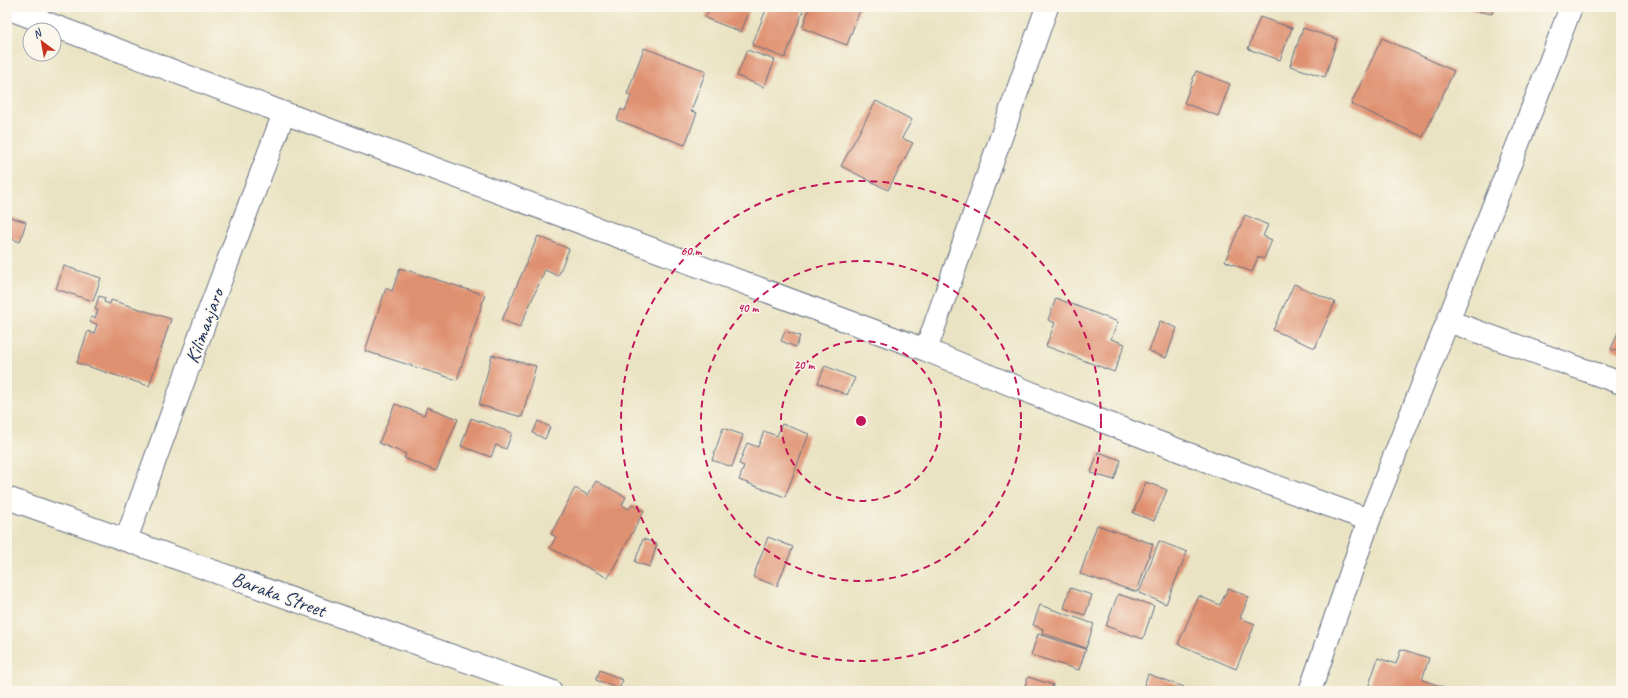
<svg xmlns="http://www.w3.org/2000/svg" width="1628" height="698" viewBox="0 0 1628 698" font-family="Caveat,sans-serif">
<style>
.building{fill:#df9070}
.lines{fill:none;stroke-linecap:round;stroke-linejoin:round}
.street-casing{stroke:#636e81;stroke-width:24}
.street{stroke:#fff;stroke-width:22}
.ring{fill:none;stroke:#c2185b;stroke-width:2;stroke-dasharray:7 5}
.labels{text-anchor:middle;stroke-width:3;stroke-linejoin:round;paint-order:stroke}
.street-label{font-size:20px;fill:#1b2f5e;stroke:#fbf7ec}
.centre{fill:#c2185b;stroke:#fbf7ec;stroke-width:2}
.ring-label{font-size:12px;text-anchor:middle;font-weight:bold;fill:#c2185b;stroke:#fbf7ec;stroke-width:3;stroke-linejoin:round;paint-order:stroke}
</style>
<rect width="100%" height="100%" fill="#fbf7ec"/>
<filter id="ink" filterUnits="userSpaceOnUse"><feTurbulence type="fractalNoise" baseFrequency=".025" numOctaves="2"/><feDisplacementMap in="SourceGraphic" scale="8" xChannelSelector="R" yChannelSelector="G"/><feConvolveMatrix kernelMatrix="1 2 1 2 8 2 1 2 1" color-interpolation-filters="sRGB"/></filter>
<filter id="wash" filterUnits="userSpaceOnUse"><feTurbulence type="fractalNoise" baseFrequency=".012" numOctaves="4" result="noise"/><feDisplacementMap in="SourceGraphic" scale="16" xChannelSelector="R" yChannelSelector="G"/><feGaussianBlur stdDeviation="0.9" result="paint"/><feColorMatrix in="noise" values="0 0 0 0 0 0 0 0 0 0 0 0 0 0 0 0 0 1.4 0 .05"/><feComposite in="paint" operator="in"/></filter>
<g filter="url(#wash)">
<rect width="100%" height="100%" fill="#eae3c3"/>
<g id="blocks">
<!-- building -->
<path class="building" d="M710,7H751L741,32L705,18Z
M767,7H792L803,11L785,58L752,45Z
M810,7H861L847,45L802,28Z
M1472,7H1493L1492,14L1471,10Z
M1260,17L1292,28L1280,60L1248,49Z
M1303,28L1337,39L1325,77L1290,66Z
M1382,38L1454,71L1423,137L1351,104Z
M644,48L706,71L691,111L697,113L685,145L617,120L621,109L625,111L631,96L627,94Z
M747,50L775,60L764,87L737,76Z
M1196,71L1230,84L1218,116L1184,103Z
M876,101L912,120L902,138L913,143L888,190L841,166Z
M1245,215L1268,225L1263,236L1272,240L1264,259L1258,257L1252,272L1225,261Z
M7,216L26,222L20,242L7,237Z
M538,236L569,249L558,276L545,270L520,327L502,320Z
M64,266L101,278L93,301L56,289Z
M400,268L485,295L457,380L365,351L386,288L392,291Z
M1294,284L1335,302L1315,348L1273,330Z
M99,296L105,298L104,302L110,304L111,300L171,319L149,386L77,363L88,331L94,334L97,324L90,322L92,317L95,318L98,310L95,309Z
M1056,298L1118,322L1111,339L1125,344L1114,372L1046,346L1055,323L1048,320Z
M1160,321L1177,328L1166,358L1149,351Z
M1619,330L1621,331V353L1611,349Z
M785,331L800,336L796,347L781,341Z
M492,355L536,366L522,417L479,405Z
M825,366L855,378L847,395L818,383Z
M395,404L424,415L427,407L458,419L436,471L404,458L406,454L379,443Z
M471,418L512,433L506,449L496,445L491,457L461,446Z
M538,421L550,427L545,439L533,433Z
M782,424L809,434L785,497L739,480L744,466L739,464L747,443L758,447L764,431L777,436Z
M723,428L743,435L732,467L712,460Z
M1098,452L1121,460L1114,480L1091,473Z
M596,481L626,497L622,505L629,509L632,504L644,511L608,578L550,548L556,537L551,534L575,488L588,495Z
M1146,482L1167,490L1154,521L1133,513Z
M1097,525L1153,544L1137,592L1080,574Z
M768,537L793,547L777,586L753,577Z
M643,539L657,544L650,567L635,562Z
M1159,541L1187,552L1166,604L1139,593Z
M1070,588L1092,595L1085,615L1064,608Z
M1228,588L1249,597L1240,618L1255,624L1236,669L1178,644L1199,596L1220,605Z
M1118,594L1154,606L1143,639L1106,626Z
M1040,605L1094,624L1086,648L1042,633L1043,629L1033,625Z
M1038,634L1086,649L1079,670L1031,655Z
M1401,649L1429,658L1422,680L1444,687L1442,691H1367L1378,658L1396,664Z
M600,670L623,680L619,689L596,680Z
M1148,674L1184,687L1182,691H1142Z
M1028,677L1053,685L1051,691H1023Z"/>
</g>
</g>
<g filter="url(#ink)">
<use href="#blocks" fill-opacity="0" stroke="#636e81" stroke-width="1"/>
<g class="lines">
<defs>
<path id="street" d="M7,8L284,113L926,350L1073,410L1215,464L1369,520
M1448,321L1621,383
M926,350L1047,7
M7,498L551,691
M126,540L206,319L284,113
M1310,691L1369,520L1537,96L1571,7"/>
</defs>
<!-- street casing -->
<use href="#street" class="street-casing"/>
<!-- street -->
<use href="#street" class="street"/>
</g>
</g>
<!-- distance rings -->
<g class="ring">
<circle cx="861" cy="421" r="80"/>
<circle cx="861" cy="421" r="160"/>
<circle cx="861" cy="421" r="240"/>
</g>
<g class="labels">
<!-- street labels -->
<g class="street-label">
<text transform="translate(204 326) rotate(-70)" y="7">Kilimanjaro</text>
<text transform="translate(279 594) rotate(20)" y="7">Baraka Street</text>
</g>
</g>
<circle cx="861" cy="421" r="6" class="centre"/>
<g class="ring-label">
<text x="691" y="255">60 m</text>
<text x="748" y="312">40 m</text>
<text x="804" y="369">20 m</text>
</g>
<!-- margin -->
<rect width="1628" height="698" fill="none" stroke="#fbf7ec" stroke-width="24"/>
<!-- north arrow -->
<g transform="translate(42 42) rotate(328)"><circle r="19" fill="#fbf7ec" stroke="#a1a7b3"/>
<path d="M0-3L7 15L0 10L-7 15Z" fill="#c8321e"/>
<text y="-6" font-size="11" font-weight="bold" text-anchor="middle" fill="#1b2f5e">N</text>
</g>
</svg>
